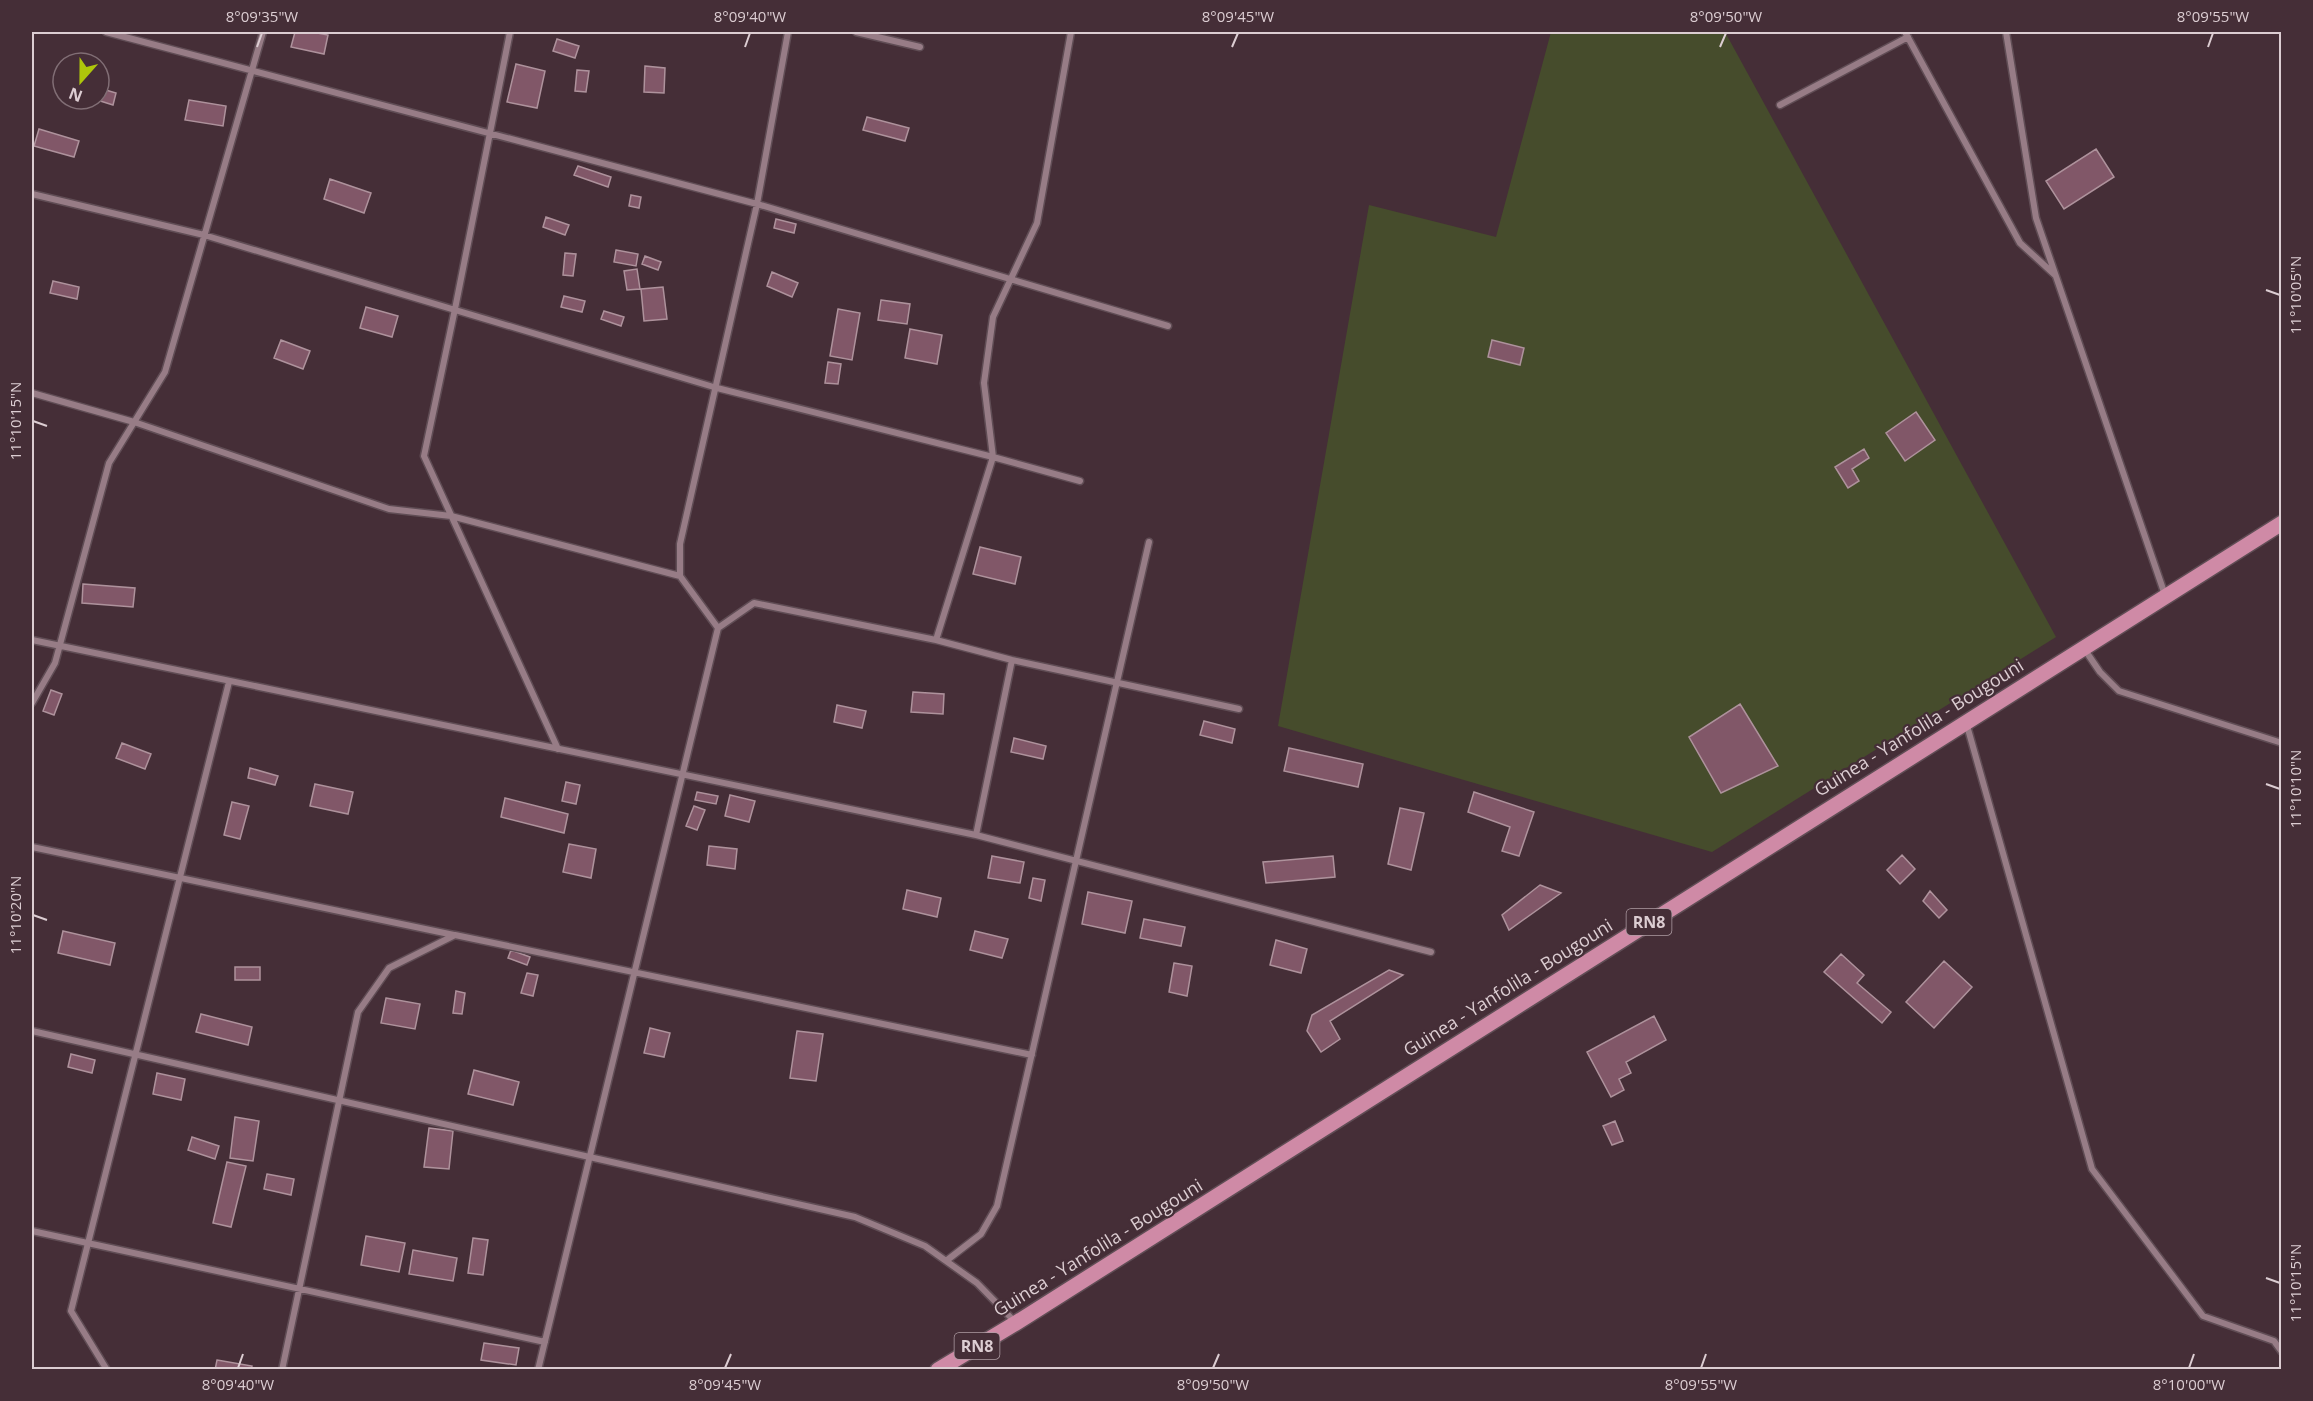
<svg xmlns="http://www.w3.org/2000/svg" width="2313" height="1401" viewBox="0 0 2313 1401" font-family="'Open Sans',sans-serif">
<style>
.green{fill:#464c2c}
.building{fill:#815768;stroke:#ae929c;stroke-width:1.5}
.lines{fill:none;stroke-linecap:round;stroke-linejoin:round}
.minor-casing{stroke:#604d55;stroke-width:9}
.primary-casing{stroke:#604d55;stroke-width:18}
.minor{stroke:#977c86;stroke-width:6}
.primary{stroke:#cf8aa6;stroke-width:15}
.ticks{fill:none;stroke:#dccdd2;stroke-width:2}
.labels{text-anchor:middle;stroke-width:4.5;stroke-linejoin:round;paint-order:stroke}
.shield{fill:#452e37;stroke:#af9da4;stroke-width:1.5}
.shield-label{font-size:16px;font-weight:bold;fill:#dccdd2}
.street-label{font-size:18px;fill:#dccdd2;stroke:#452e37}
.neatline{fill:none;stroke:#dccdd2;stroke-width:2}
.ticks-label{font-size:15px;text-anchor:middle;fill:#dccdd2}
</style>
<rect width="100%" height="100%" fill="#452e37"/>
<!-- green -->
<path class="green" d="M1551,32H1725L2056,637L1712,852L1278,726L1369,205L1496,237Z"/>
<!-- building -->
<path class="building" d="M295,32H312L328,35L324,54L291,47Z
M557,39L579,46L575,58L553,51Z
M516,64L545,71L537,108L507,102Z
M645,66L665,68L664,93L644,92Z
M577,70L589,71L586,92L575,91Z
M99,88L116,93L113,105L94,99H99Z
M189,100L226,106L223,126L185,120Z
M867,117L909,128L905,141L863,130Z
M39,129L79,141L74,157L34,146Z
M2096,149L2114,177L2064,209L2046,181Z
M578,166L611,177L608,187L574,175Z
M330,179L371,193L364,213L324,199Z
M631,195L641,197L639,208L629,206Z
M546,217L569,225L565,235L543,227Z
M776,219L796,224L794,233L774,228Z
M616,250L638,254L636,266L614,262Z
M565,253L576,254L573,276L563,275Z
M645,256L661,262L658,270L642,264Z
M637,269L640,289L627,290L624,271Z
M772,272L798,283L792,297L767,286Z
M53,281L79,287L77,299L50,293Z
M663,287L667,319L644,321L641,289Z
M564,296L585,301L582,312L561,307Z
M881,300L910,304L907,324L878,320Z
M366,307L398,316L392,337L360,328Z
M838,309L860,313L852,360L830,356Z
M604,311L624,317L621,326L601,319Z
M910,329L942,335L937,364L905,358Z
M281,340L310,351L303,369L274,358Z
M1492,340L1524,348L1520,365L1488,357Z
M828,362L841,364L838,384L825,383Z
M1916,412L1935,440L1905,461L1886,433Z
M1864,449L1869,458L1852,469L1859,481L1848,488L1835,467Z
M980,547L1021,557L1015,584L973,574Z
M83,584L135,588L133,607L82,603Z
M51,690L62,694L54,715L43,711Z
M913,692L944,694L943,714L911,712Z
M1740,704L1778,766L1721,793L1689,737Z
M837,705L866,711L862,728L834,722Z
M1204,721L1235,729L1232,743L1200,735Z
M1014,738L1046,746L1043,759L1011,752Z
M122,743L151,754L145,769L116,758Z
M1289,748L1363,764L1358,787L1284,771Z
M250,768L278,776L275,785L248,778Z
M566,782L580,785L576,804L562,801Z
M315,784L353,792L348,814L310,806Z
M697,792L718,796L716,804L695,800Z
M1474,792L1534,812L1519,856L1502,851L1510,827L1468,812Z
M730,795L755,801L749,822L725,816Z
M505,798L568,814L564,833L501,817Z
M232,802L249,806L240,839L224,835Z
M694,806L705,810L697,830L686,826Z
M1400,808L1424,813L1411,870L1388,864Z
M569,844L596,849L591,878L563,872Z
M709,846L737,849L735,869L707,865Z
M1902,855L1915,869L1900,884L1887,870Z
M992,856L1024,862L1020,883L988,878Z
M1333,856L1335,877L1266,883L1263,862Z
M1033,878L1045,880L1041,901L1029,898Z
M1540,885L1561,893L1509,930L1502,915Z
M907,890L941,898L937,917L903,909Z
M1930,891L1947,910L1939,918L1923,901Z
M1088,892L1132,901L1125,933L1082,924Z
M1144,919L1185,927L1181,946L1140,938Z
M63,931L115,943L110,965L58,953Z
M975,931L1008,939L1002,958L970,950Z
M1276,940L1307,949L1301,973L1270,965Z
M511,950L530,957L527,965L508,958Z
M1841,954L1864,975L1857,983L1891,1012L1882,1023L1824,972Z
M1944,961L1972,987L1934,1028L1906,1002Z
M1174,963L1192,966L1187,996L1169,992Z
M235,967H260V980H235Z
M1389,970L1403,975L1330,1021L1340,1039L1321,1052L1307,1031L1312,1015Z
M527,973L538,975L533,996L521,993Z
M456,991L465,993L462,1014L453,1013Z
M386,998L420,1004L415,1029L381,1023Z
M201,1014L252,1027L248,1045L196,1032Z
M1654,1016L1666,1040L1626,1062L1631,1073L1619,1079L1624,1090L1611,1097L1587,1052Z
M650,1028L670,1033L664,1057L644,1053Z
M797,1031L823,1034L816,1081L790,1078Z
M71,1054L95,1060L92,1073L68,1067Z
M474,1070L519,1082L513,1105L468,1094Z
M157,1073L185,1079L181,1100L153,1094Z
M235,1117L259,1121L253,1161L230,1158Z
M1615,1121L1623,1141L1612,1145L1603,1126Z
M429,1128L453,1131L449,1169L424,1167Z
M192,1137L219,1146L215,1159L188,1150Z
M227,1162L246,1166L231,1227L213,1223Z
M267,1174L294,1179L291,1195L264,1189Z
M366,1236L405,1243L399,1272L361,1265Z
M473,1238L488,1240L483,1275L468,1273Z
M413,1250L457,1258L453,1281L409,1274Z
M484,1343L519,1348L516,1365L481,1360Z
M217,1360L252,1366L251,1370H215Z"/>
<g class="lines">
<defs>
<path id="minor" d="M106,32L757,204L1168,326
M510,32L455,309L424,456L558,749
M856,32L920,47
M1905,32L2020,243L2055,275
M2006,32L2036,218L2165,595
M1780,105L1908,37
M32,194L204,235L717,388L993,457L1080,481
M32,393L134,422L389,509L451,516L680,576
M718,628L754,603L936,640L1012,660L1239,709
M32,640L976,835L1431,952
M936,640L993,457L984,383L993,317L1037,223L1071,32
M2085,650L2100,672L2119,691L2282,743
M32,703L55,663L109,463L165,372L263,32
M1966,722L2092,1169L2203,1316L2274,1341L2282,1352
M976,835L1012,660
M32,847L454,935
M32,1031L855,1217L925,1246L977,1283L1016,1323
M32,1231L545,1342
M946,1261L981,1234L997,1206L1149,542
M107,1370L71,1311L229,682
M282,1370L358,1012L389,968L455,935L1032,1055
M538,1370L718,628L680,576V544L757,204L788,32"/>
<path id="primary" d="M938,1370L1016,1323L2282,523"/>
</defs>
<!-- minor casing -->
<use href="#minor" class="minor-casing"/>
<!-- primary casing -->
<use href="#primary" class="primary-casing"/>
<!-- minor -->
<use href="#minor" class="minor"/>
<!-- primary -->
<use href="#primary" class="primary"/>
</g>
<!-- ticks -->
<path class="ticks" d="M257,47L262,33M745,47L750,33M1232,47L1238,33M1720,47L1726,33M2208,47L2213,33M2266,290L2280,295M33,421L47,426M2266,784L2280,789M33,915L47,920M2266,1278L2280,1283M238,1368L243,1354M725,1368L731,1354M1213,1368L1219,1354M1701,1368L1706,1354M2189,1368L2194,1354"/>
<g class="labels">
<!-- shield labels -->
<g class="shield">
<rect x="1626.5" y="909" width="45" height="26" rx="4.5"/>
<rect x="954.5" y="1333" width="45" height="26" rx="4.5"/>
</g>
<g class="shield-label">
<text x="1649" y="928">RN8</text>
<text x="977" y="1352">RN8</text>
</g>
<!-- street labels -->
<g class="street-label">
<text transform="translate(1919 728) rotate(-32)" y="6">Guinea - Yanfolila - Bougouni</text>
<text transform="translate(1508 988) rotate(-32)" y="6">Guinea - Yanfolila - Bougouni</text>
<text transform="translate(1098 1248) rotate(-32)" y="6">Guinea - Yanfolila - Bougouni</text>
</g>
</g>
<!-- border -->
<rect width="2313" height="1401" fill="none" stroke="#452e37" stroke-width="66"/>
<!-- north arrow -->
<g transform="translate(81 81) rotate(201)"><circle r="28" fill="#452e37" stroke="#816e75" stroke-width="1.5"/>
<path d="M0-4.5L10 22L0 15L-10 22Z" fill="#aec60b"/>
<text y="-9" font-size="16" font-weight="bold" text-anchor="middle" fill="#dccdd2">N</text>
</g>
<rect x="33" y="33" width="2247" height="1335" class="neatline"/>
<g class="ticks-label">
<text x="262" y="22">8°09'35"W</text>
<text x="750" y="22">8°09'40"W</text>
<text x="1238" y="22">8°09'45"W</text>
<text x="1726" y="22">8°09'50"W</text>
<text x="2213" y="22">8°09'55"W</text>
<text transform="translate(2296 295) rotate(-90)" y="5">11°10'05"N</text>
<text transform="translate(16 421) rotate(-90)" y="5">11°10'15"N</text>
<text transform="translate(2296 789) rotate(-90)" y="5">11°10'10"N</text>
<text transform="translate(16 915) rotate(-90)" y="5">11°10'20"N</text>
<text transform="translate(2296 1283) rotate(-90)" y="5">11°10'15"N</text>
<text x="238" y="1390">8°09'40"W</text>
<text x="725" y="1390">8°09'45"W</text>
<text x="1213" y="1390">8°09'50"W</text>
<text x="1701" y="1390">8°09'55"W</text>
<text x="2189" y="1390">8°10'00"W</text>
</g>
</svg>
